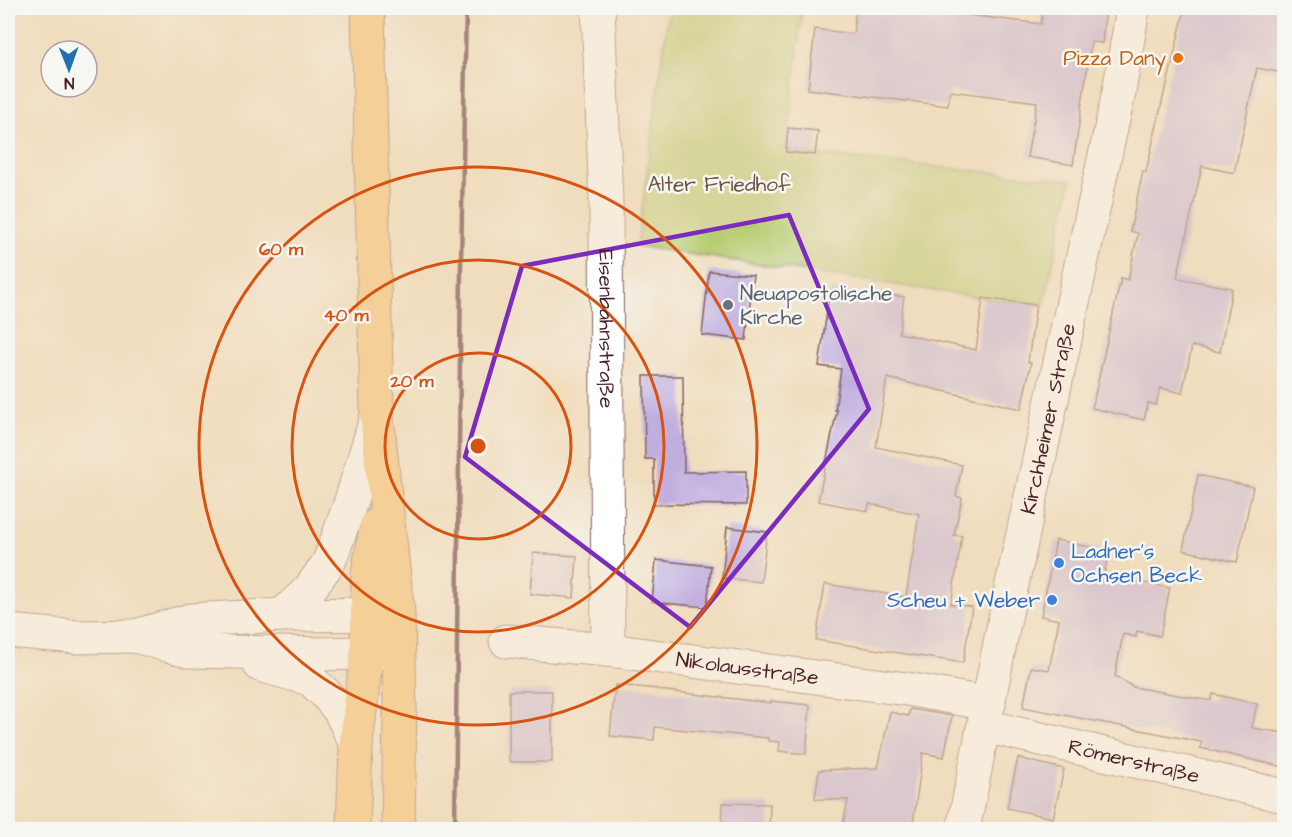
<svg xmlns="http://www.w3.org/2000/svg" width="1292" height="837" viewBox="0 0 1292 837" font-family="'Architects Daughter',sans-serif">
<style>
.green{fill:#b7cc6f;stroke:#80764d;stroke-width:1.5}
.building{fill:#c0aedf}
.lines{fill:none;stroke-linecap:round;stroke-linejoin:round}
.minor-casing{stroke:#84625e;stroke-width:35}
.tertiary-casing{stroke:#84625e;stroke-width:35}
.primary-casing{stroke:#84625e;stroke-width:35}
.minor{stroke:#fff;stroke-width:33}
.tertiary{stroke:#fff;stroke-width:33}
.primary{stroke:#f8bf6c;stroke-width:33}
.rail{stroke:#4a1f2b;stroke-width:4.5}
.marked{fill:none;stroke:#7b2cbf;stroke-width:4.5;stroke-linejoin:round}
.ring{fill:none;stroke:#d8530f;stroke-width:3}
.food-dot{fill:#e8710a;stroke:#f6f6f2;stroke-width:2}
.worship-dot{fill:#6b7280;stroke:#f6f6f2;stroke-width:2}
.shop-dot{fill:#3f7fe0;stroke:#f6f6f2;stroke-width:2}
.labels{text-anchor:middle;stroke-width:5;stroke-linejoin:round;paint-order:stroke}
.food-label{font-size:21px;fill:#c56008;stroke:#f6f6f2;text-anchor:end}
.park-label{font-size:21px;fill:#6b533f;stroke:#f6f6f2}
.worship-label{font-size:21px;fill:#5b616d;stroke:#f6f6f2;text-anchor:start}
.street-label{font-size:21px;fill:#4a1f2b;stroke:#f6f6f2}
.shop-label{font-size:21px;fill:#366cbe;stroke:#f6f6f2;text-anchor:start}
.centre{fill:#d8530f;stroke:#f6f6f2;stroke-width:3}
.ring-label{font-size:18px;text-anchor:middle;font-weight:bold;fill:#d8530f;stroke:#f6f6f2;stroke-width:5;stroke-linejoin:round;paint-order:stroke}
</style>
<rect width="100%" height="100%" fill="#f6f6f2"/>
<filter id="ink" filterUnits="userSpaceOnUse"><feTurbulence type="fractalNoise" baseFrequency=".0167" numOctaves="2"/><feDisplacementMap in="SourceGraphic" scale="12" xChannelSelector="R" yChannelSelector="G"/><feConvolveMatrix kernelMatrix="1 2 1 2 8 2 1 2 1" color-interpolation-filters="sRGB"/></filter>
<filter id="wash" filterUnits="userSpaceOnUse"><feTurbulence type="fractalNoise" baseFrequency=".008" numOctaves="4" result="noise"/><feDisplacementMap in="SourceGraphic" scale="24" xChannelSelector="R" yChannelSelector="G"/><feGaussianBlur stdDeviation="1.35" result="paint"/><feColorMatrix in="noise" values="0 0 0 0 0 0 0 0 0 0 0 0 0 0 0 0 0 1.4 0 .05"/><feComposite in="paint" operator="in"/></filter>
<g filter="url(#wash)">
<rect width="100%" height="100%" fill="#f0ddbd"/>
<!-- green -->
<path class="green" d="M669,8H729L802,13L786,152L1071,180L1044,304L1036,305L983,298L637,246Z"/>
<g id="blocks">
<!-- building -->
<path class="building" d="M856,8H911L1041,24L1043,8H1106L1102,43L1091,42L1073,165L1027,157L1037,102L950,91L948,106L808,89L815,29L853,34Z
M1185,8H1284V73L1257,68L1234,173L1202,166L1177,278L1232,288L1220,352L1192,346L1182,393L1160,388L1156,405L1148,403L1144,420L1092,408L1121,278L1128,280L1138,233L1130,231L1143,171L1146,172L1165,89H1166Z
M788,128L818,131L815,155L786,152Z
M709,271L753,275L746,340L702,335Z
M830,290L875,296V293L904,297L899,333L976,350L983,298L1036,305L1028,362L1031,363L1021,409L887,378L876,447L962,465L956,496L962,498L954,535L962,536L951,604L972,607L963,663L816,640L825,584L906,597L919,514L869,504L868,511L818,501L837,410H835L841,369L819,366Z
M644,376H683L684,472L746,471V505L654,504V459H645Z
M1198,475L1253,487L1237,562L1183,550Z
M727,527L767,532L761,582L722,578Z
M1056,540L1109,551L1104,575L1170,588L1160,636L1137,631L1136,637L1123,634L1115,676L1133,687L1150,690L1211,701L1213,694L1257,704L1252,728L1284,733V767L1200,748L1202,742L1023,707L1031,667L1049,670L1059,620L1041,616Z
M533,553L577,556L574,598L530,594Z
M656,560L711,566L707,607L652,602Z
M615,685L658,689V690L771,703V701L810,705L806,754L779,751L780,742L768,741V738L655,727L654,740L610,736Z
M509,691H552V762H509Z
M910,709L952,716L944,757L923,753L912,830H869L843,824L848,800L815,799L819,770L878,768L890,712L908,716Z
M1018,758L1064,769L1053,818L1007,808Z
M723,803L770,804L769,830H722Z"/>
</g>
</g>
<g filter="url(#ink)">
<use href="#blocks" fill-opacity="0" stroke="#84625e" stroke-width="1.5"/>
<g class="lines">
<defs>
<g id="minor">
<path id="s1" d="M598,8L606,202L608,650"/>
<path id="s2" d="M506,641L608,650L907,689L989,704"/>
<path id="s3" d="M985,726L1284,796"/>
</g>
<g id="tertiary">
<path d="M282,615L309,590L329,562L350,504L377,416"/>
<path d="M8,631L77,637L135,636L190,620L282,615L396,614"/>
<path d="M135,636L189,651L321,654L395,652"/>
<path d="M260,665L310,679L325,693L340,711L356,744"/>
<path id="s4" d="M963,830L1007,608L1084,251L1119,92L1133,8"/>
</g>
<path id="primary" d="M368,8L377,416L384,486L398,614L400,708L398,830
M353,830L356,744L367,652L368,573L377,524"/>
</defs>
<!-- minor casing -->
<use href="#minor" class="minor-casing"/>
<!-- tertiary casing -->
<use href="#tertiary" class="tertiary-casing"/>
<!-- primary casing -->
<use href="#primary" class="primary-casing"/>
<!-- minor -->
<use href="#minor" class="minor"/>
<!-- tertiary -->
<use href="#tertiary" class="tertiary"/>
<!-- primary -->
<use href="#primary" class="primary"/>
<!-- rail -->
<path class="rail" d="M455,830L461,264L466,8"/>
</g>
</g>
<!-- marked area -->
<path d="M0 0H1292V837H0ZM789,215L869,409L690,627L465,457L522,266Z" fill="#f0ddbd" fill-opacity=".55" fill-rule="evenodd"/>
<path class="marked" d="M789,215L869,409L690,627L465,457L522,266Z"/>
<!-- distance rings -->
<g class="ring">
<circle cx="478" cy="446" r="93"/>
<circle cx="478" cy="446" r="186"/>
<circle cx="478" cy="446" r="279"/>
</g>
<!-- markers -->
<circle class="food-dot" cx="1178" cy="58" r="6"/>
<circle class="worship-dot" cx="728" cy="305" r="6"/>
<g class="shop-dot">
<circle cx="1059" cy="563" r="6"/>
<circle cx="1052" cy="600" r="6"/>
</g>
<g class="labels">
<!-- food labels -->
<g class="food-label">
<text x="1166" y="65">Pizza Dany</text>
</g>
<!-- park labels -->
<g class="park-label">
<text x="719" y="191">Alter Friedhof</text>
</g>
<!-- worship labels -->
<g class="worship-label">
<text x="740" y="300">Neuapostolische<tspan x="740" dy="24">Kirche</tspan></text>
</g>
<!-- street labels -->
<g class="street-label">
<text dy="7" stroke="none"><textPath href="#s1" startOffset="321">Eisenbahnstraße</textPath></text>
<text dy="7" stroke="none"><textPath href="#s4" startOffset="420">Kirchheimer Straße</textPath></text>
<text dy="7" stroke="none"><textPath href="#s2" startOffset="243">Nikolausstraße</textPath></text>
<text dy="7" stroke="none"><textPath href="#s3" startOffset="153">Römerstraße</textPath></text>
</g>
<!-- shop labels -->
<g class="shop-label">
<text x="1071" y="558">Ladner's<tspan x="1071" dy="24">Ochsen Beck</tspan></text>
<text x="1040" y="607" text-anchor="end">Scheu + Weber</text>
</g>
</g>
<circle cx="478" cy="446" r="9" class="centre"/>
<g class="ring-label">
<text x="281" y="255">60 m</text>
<text x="346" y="321">40 m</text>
<text x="412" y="387">20 m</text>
</g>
<!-- margin -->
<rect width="1292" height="837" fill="none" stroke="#f6f6f2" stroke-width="30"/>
<!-- north arrow -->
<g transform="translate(69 69) rotate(179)"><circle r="28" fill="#f6f6f2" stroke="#b1a0a2" stroke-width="1.5"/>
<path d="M0-4.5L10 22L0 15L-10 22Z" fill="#1f6fb2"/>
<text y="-9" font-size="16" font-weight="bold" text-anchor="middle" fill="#4a1f2b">N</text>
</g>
</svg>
